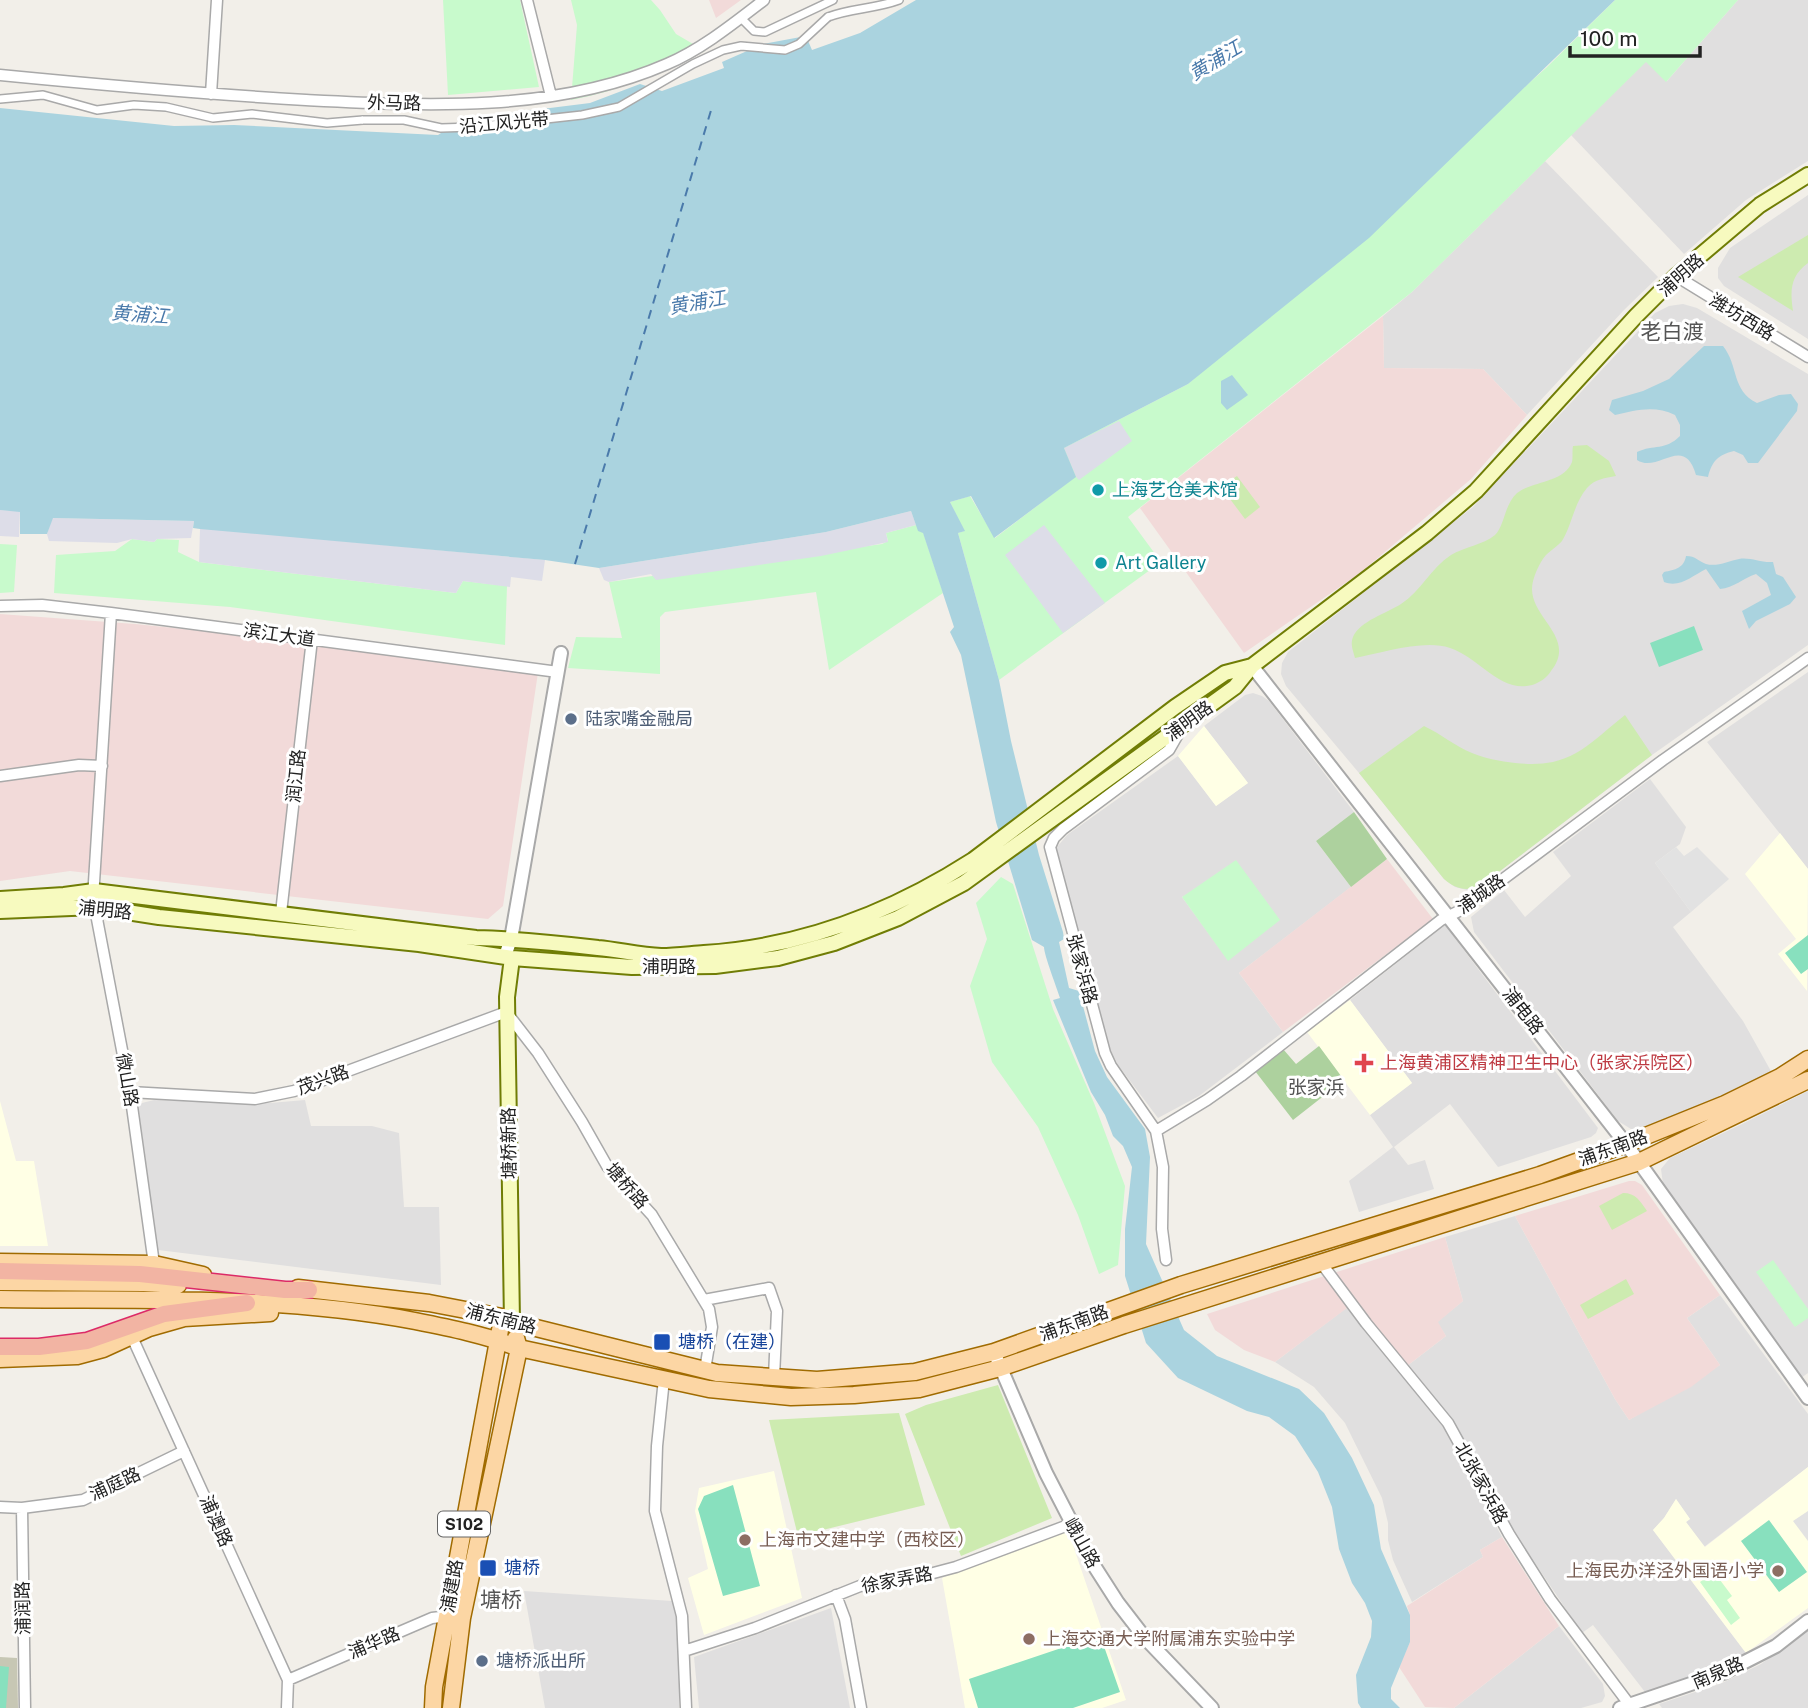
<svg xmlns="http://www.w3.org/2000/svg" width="1808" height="1708" viewBox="0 0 1808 1708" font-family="'Public Sans','Noto Sans SC',sans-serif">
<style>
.residential{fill:#e0dfdf;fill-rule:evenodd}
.commercial{fill:#f2dad9}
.education{fill:#ffffe5}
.construction{fill:#c7c7b4}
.grass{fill:#cdebb0}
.forest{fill:#add19e}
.park{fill:#c8facc}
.pitch{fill:#88e0be}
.parking{fill:#e2e2e2}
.plaza{fill:#dddde8}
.water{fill:#aad3df}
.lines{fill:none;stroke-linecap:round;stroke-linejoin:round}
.ferry{stroke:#4a7aab;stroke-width:2;stroke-dasharray:9 7;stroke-linecap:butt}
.pedestrian-casing{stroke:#a9a9a9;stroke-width:10}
.minor-casing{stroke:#a9a9a9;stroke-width:13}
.tertiary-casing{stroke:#a9a9a9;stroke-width:16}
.secondary-casing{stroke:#707d05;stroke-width:18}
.primary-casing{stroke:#a06b00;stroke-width:19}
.trunk-casing{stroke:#dc2a67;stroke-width:19}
.pedestrian{stroke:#fff;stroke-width:7}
.minor{stroke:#fff;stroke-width:10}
.tertiary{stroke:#fff;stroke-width:12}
.secondary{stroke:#f7fabf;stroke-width:14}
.primary{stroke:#fcd6a4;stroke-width:16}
.trunk{stroke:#f2b4a3;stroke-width:16}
.pedestrian-bridge-casing{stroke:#a9a9a9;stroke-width:10;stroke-linecap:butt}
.pedestrian-bridge{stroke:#fff;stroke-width:7}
.culture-dot{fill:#0f9aa8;stroke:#fff;stroke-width:2.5}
.service-dot{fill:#5c6f8a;stroke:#fff;stroke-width:2.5}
.health-dot{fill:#e0444e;stroke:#fff;stroke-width:2.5}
.transit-dot{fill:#1a4fb4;stroke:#fff;stroke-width:2.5}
.education-dot{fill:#8d6e63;stroke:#fff;stroke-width:2.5}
.labels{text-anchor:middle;stroke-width:6;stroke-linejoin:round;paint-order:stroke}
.shield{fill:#fff;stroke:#646464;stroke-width:2}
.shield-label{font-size:16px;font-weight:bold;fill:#222}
.street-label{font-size:18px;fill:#222;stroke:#fff}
.culture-label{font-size:18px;fill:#0d838f;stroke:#fff;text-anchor:start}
.service-label{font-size:18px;fill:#4e5e75;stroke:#fff;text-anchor:start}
.health-label{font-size:18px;fill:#be3a42;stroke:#fff;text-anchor:start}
.transit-label{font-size:18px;fill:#164399;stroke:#fff;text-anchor:start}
.education-label{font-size:18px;fill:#785e54;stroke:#fff;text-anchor:start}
.water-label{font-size:19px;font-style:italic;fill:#4a7aab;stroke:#fff}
.neighbourhood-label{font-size:19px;fill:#555;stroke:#fff}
.quarter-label{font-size:21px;fill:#555;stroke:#fff}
</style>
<rect width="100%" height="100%" fill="#f2efe9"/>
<!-- residential -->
<path class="residential" d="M1738,0H1808V161L1746,200L1684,254L1571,135L1646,61L1667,81Z
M1545,161L1658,277L1624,310L1527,415L1483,369L1384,368L1383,316L1412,292Z
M1808,195V339L1724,286L1718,278V268L1730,248Z
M1683,304L1697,308L1808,374V645L1652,755L1479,887L1467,890L1455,887L1444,879L1359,773L1286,686L1281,674L1282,663L1288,652L1473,507L1655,313L1669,306Z
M1808,672V869L1707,742Z
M1253,693L1262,696L1269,701L1354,812L1316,841L1351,887L1239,973L1283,1032L1199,1096L1158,1118L1118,1065L1110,1049L1055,856L1057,847L1067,835L1178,756L1216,806L1248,783L1204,726L1245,695ZM1189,893L1228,960L1182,897Z
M1650,779L1686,827L1680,844L1655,863L1691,912L1673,927L1743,1021L1772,1073L1722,1098L1638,1129H1631L1618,1121L1474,932L1471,917L1504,890L1525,917L1571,876L1553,852Z
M1445,925L1598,1128L1596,1133L1591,1137L1498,1167L1450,1104L1394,1147L1408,1165L1425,1160L1434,1189L1359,1212L1349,1181L1393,1147L1370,1115L1412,1083L1350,1000Z
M1808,1091V1373L1801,1378L1693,1228L1663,1184L1661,1169L1670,1158L1738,1126Z
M154,1100L270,1103L305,1100L311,1126H372L399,1133L404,1207H439L441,1285L158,1250L138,1104Z
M1515,1216L1615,1399L1629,1420L1720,1365L1687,1318L1720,1295L1808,1414V1467L1704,1547L1686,1522L1690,1519L1676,1499L1664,1518L1653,1530L1746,1653L1718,1667L1645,1692L1593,1625L1582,1633L1506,1520L1436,1402L1407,1366L1446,1336L1437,1322L1463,1301L1445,1237Z
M1349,1306L1443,1426L1502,1537L1480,1550L1483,1557L1412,1602L1393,1560L1388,1540V1523L1382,1498L1345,1423L1314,1387L1275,1362Z
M524,1591L672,1601L676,1610L679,1653V1708H545Z
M831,1608L850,1708H699L694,1657Z
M1559,1626L1603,1684L1605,1696L1602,1702L1581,1708H1454Z
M1808,1629V1708H1662L1659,1704L1722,1683L1761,1664Z"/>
<!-- commercial -->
<path class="commercial" d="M709,0H741L716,18Z
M1383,316L1384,368L1483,369L1527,415L1471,479L1360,573L1244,653L1140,508Z
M0,614L135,624L539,666L503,906L488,919L70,871L0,881Z
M1387,859L1433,919L1283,1032L1239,973Z
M1629,1181H1635L1642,1185L1720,1295L1687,1318L1720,1365L1691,1387L1629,1420L1615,1399L1515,1216Z
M1445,1237L1463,1301L1438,1322L1446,1336L1407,1366L1355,1302L1275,1362L1244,1350L1215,1330L1207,1314Z
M1502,1537L1559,1626L1454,1708L1425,1707L1399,1667L1410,1642V1615L1407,1606L1483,1557L1480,1550Z"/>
<!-- education -->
<path class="education" d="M1204,726L1248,783L1216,806L1178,756Z
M1780,833L1808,869L1807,991L1778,954L1796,939L1745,874Z
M1350,1000L1412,1083L1370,1115L1307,1032Z
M0,1101L16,1161H34L48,1246H0Z
M1808,1467V1608L1746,1653L1653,1530L1664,1518L1676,1499L1690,1519L1686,1522L1705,1547Z
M774,1471L802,1598L704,1635L688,1578L708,1569L695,1511L699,1488Z
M1068,1531L1126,1700L1102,1708H965L942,1578Z"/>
<!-- construction -->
<path class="construction" d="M0,1657L17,1658L18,1708H0Z"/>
<!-- grass -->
<path class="grass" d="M1808,235V263C1790,276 1790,291 1793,311L1738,277Z
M1587,445L1609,461L1616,476C1605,478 1595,479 1587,488C1574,503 1572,525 1562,541C1558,546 1551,550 1546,555C1539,563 1532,579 1532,589C1532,619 1577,638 1551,671C1547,677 1542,681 1535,684C1502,696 1479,657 1450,648C1424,639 1382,653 1355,658C1353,650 1350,645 1353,637C1360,621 1387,613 1401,604C1421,591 1431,568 1451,555C1464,547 1483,545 1495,535C1505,525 1504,505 1517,493C1532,481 1564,483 1572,462C1573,458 1572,451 1573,446Z
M1237,476L1260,507L1245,519L1221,487Z
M1625,715L1652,755L1479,887C1464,891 1456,889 1444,879L1359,773L1424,726C1441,734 1455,746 1472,753C1486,759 1500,761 1515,763C1570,769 1585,747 1625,715Z
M1623,1193C1636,1193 1640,1201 1647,1211L1612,1230L1599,1206Z
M1626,1279L1634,1294L1588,1319L1580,1305Z
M998,1385L1052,1518L961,1556L905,1414L926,1405Z
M899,1413L925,1505L798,1536L769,1420Z"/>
<!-- forest -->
<path class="forest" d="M1354,812L1387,859L1351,887L1316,841Z
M1319,1046L1344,1080L1293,1120L1255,1071L1283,1049L1296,1064Z"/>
<!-- park -->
<path class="park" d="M443,0H520L539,87L448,95Z
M571,0H651L660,10L676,34L705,51C663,73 618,91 571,100L577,25Z
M1615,0H1738L1666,82L1646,62L1412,292L1128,517L1161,562L999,680L958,533L964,531L950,502L970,496L995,538L1075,477L1064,448L1188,384L1546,68Z
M916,525L923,532L943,593L829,670L816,592L665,612L660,617V674L568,668L576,637L622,638L609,582L882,544L888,541L886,533Z
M132,539L154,542L157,539L179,540L178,552L199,562L456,593L463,581L507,586L505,645L230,607L54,593L56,555L115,551Z
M0,544L17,545L14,592L0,593Z
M1236,860L1280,920L1228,961L1182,897Z
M1001,877L1013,884L1053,1009L1094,1103L1125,1186L1118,1265L1099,1274L1078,1215L1038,1127L992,1062L970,986L987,939L976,903Z
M1773,1260L1808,1309V1318L1795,1327L1756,1272Z
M1714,1572L1732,1596L1727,1600L1740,1618L1731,1625L1700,1582Z"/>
<!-- pitch -->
<path class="pitch" d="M1694,626L1703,650L1659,667L1650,643Z
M1808,935V969L1801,974L1785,953Z
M733,1485L760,1586L723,1596L698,1509L704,1496Z
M1769,1520L1807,1572L1779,1592L1741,1541Z
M1100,1635L1120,1692L1073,1708H978L969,1679Z
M0,1666L9,1667L6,1708H0Z"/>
<!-- parking -->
<path class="parking" d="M1676,847L1684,856L1697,847L1729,879L1691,912L1655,863Z
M1808,1511V1541L1793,1521Z"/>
<!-- plaza -->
<path class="plaza" d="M1119,421L1132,441L1079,480L1076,477L1064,448Z
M0,510L20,511L19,537L0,536Z
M911,511L916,525L886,533L888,542L821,556L656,580L651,574L609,582L604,580L599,568L826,532Z
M52,518L194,521L191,538L157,539L154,542L132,539L117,543L49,541L47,534Z
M1044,525L1105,603L1063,633L1005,555Z
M200,529H214L545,560L542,581L511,577L510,587L463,581L456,593L199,562Z"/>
<!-- water -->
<path class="water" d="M916,0H1615L1369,238L1188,384L1064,448L1076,477L994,538L971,496L950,502L965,531L958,533L999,680L1011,741L1039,855L1063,932L1064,939L1059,942L1069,988L1079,991L1095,1051L1107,1077L1145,1129L1150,1157L1146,1244L1184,1330L1217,1356L1299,1389L1324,1413L1352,1458L1374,1505L1381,1549L1410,1615V1642L1391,1688V1699L1400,1708H1361L1358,1703L1356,1675L1371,1637L1372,1621L1365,1603L1352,1583L1339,1549L1332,1507L1318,1472L1295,1436L1269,1417L1247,1411L1178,1378L1146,1343L1125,1276V1229L1132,1167L1123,1146L1113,1136L1105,1115L1091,1092L1053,1000L1060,998C1057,988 1044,955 1044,947L1032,940L996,822L961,655L950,632L954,627L923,533L918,531L911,511L826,532L599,568L545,560L200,529L193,528L194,521L53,518L47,534H20V512L0,510V108L174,126L234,125L438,135L458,122L477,117L590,103L640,84L662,91L724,68L722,62L763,44L806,36L812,50L860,33Z
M1704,346H1723C1739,366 1731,390 1757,403L1779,395L1791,394L1798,404L1797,411L1758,463H1748L1743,455L1734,451C1718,455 1712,461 1708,477L1696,475C1684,433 1658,474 1637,460V452C1654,444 1665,451 1680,436V425L1675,415C1655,405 1636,410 1615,415L1609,410L1612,400L1643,391L1669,379Z
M1232,375L1248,395L1227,410L1221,403V381Z
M1686,556C1696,556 1698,561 1706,564C1717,567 1729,561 1739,559C1750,557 1761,563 1773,562L1776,574L1783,577L1796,597L1790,604L1756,621L1749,629L1742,611L1771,595L1767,583L1756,574C1743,578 1734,588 1720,589L1706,569C1692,576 1680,588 1664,582L1662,575L1664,572C1675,570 1684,568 1686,556Z"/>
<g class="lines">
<!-- ferry -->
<path class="ferry" d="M575,564L712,107"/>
<defs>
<path id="pedestrian" d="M828,17C851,8 875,9 899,0
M741,18L754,31L765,32L833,0
M0,99L43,95L97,110L134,105L166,107L213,118L252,114L327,123L363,120"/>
<path id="minor" d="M527,0L551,96
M0,75C102,85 204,94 306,100C426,106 555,113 667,64C702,49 734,23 764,0
M211,94L217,0
M1676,276L1808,357
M0,606L42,605L111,613L558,672
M111,613L93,898L130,1092L154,1264
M0,776L79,765L102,766
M281,913L312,639
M130,1092L255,1099L294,1091L501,1014L507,1013L538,1053L582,1122L607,1166L652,1215L709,1309L712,1327L705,1370
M1156,1131L1207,1100L1241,1076L1441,920L1463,909L1663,760L1808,658
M1166,1260L1162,1229L1163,1167L1156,1131L1111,1066L1105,1053L1050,847L1054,838L1063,829L1169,750L1181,729
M1322,1264L1366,1323L1448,1423L1509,1534L1550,1599L1632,1708
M704,1300L769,1288L777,1311L774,1377
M132,1337L288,1680L287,1708
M664,1379L657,1446L655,1511L682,1616L686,1708
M0,1507L22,1508L83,1500L184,1451
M22,1508L25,1708
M836,1595L845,1619L861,1708
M684,1651L755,1628L860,1586L922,1576L956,1567L1071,1524
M288,1680L432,1618L449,1616"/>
<path id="tertiary" d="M1252,666L1626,1144L1808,1398
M505,956L511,939L561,653
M994,1352L1046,1473L1093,1564L1118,1603L1145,1638L1212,1708
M1620,1708L1723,1673L1776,1646L1808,1621"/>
<path id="secondary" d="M0,899L64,895L94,891L476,938C517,939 557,943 598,948C619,950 640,955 661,956C675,956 690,954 704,953C801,947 892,912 973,860L1175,707L1225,673L1252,666
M0,911L95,907L159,917L419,944L512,958L632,967L715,966L778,958L834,943L898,918L964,883L1235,687L1252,666L1427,533L1476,491L1636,316L1676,276L1760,205L1808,175
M512,958L507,997L512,1322"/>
<path id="primary" d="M0,1262L154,1264L203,1275
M0,1282L144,1283L178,1285
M298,1288L429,1303L502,1317L512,1322L717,1373L817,1380L915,1372L994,1352L1181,1285L1540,1175L1626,1144L1725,1104L1780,1077L1808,1059
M0,1299C139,1301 278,1295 415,1321C450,1328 485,1335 519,1348L709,1389L791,1397L854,1395L919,1389L1000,1368L1124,1325L1639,1162L1808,1080
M0,1359L77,1356L103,1349L149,1328L184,1318L270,1313
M433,1708L434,1687L500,1330
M451,1708L462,1618L519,1348L516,1338"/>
<path id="trunk" d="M0,1271L140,1274L285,1290H309
M0,1347H39L87,1341L164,1314L247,1303"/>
</defs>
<!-- pedestrian casing -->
<use href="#pedestrian" class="pedestrian-casing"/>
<!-- minor casing -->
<use href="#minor" class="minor-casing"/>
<!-- tertiary casing -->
<use href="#tertiary" class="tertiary-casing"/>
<!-- secondary casing -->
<use href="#secondary" class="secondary-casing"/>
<!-- primary casing -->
<use href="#primary" class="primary-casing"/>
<!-- trunk casing -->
<use href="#trunk" class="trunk-casing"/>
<!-- pedestrian -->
<use href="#pedestrian" class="pedestrian"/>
<!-- minor -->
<use href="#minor" class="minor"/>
<!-- tertiary -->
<use href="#tertiary" class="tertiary"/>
<!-- secondary -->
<use href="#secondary" class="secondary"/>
<!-- primary -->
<use href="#primary" class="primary"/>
<!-- trunk -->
<use href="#trunk" class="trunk"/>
<defs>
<path id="pedestrian-bridge" d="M363,120H404L441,128L473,127L582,115L619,107L693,64L723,50L741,46L785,50L799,44L828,17"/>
</defs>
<!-- pedestrian-bridge casing -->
<use href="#pedestrian-bridge" class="pedestrian-bridge-casing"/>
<!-- pedestrian-bridge -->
<use href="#pedestrian-bridge" class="pedestrian-bridge"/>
</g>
<!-- markers -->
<g class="culture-dot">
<circle cx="1098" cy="490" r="7"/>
<circle cx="1101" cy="563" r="7"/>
</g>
<g class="service-dot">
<circle cx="571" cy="719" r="7"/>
<circle cx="482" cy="1661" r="7"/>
</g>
<path class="health-dot" d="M1360.5 1052.5h7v7h7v7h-7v7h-7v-7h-7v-7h7z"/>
<g class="transit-dot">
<rect x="653" y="1333" width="18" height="18" rx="3.5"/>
<rect x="479" y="1559" width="18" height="18" rx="3.5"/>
</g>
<g class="education-dot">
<circle cx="745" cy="1540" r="7"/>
<circle cx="1778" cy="1571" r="7"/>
<circle cx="1029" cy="1639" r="7"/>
</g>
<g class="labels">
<!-- shield labels -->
<rect class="shield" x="438" y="1511.5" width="52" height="25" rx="5"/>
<g class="shield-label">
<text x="464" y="1530">S102</text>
</g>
<!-- street labels -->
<g class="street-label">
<text transform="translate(394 103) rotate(1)" y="6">外马路</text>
<text transform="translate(504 123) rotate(-5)" y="6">沿江风光带</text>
<text transform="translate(1681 275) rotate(-42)" y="6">浦明路</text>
<text transform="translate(1742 317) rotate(31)" y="6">潍坊西路</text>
<text transform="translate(279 635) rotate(8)" y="6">滨江大道</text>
<text transform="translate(1189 721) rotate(-36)" y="6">浦明路</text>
<text transform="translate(296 776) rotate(-84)" y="6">润江路</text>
<text transform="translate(1481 894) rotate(-35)" y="6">浦城路</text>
<text transform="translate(105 910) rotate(6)" y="6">浦明路</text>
<text x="669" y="973">浦明路</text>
<text transform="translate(1082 969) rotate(75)" y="6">张家浜路</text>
<text transform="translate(1523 1011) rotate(52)" y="6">浦电路</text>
<text transform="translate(127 1080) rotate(80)" y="6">微山路</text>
<text transform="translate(323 1080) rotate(-20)" y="6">茂兴路</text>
<text transform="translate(509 1143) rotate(-91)" y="6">塘桥新路</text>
<text transform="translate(1613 1148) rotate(-20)" y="6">浦东南路</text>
<text transform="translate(627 1186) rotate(49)" y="6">塘桥路</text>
<text transform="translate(501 1319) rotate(14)" y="6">浦东南路</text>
<text transform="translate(1074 1323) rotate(-20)" y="6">浦东南路</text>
<text transform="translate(1481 1483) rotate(61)" y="6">北张家浜路</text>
<text transform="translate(115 1484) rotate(-25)" y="6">浦庭路</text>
<text transform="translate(216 1521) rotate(66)" y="6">浦澳路</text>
<text transform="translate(1082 1543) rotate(61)" y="6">峨山路</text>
<text transform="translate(897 1580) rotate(-11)" y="6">徐家弄路</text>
<text transform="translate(452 1586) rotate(-80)" y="6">浦建路</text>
<text transform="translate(23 1608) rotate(-91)" y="6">浦润路</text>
<text transform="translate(374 1643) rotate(-23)" y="6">浦华路</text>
<text transform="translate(1718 1673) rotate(-23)" y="6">南泉路</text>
</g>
<!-- culture labels -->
<g class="culture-label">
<text x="1112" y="496">上海艺仓美术馆</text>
<text x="1115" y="569">Art Gallery</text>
</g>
<!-- service labels -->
<g class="service-label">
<text x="585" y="725">陆家嘴金融局</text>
<text x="496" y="1667">塘桥派出所</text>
</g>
<!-- health labels -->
<g class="health-label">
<text x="1380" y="1069">上海黄浦区精神卫生中心（张家浜院区）</text>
</g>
<!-- transit labels -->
<g class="transit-label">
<text x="678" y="1348">塘桥（在建）</text>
<text x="504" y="1574">塘桥</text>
</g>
<!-- education labels -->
<g class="education-label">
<text x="759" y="1546">上海市文建中学（西校区）</text>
<text x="1764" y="1577" text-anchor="end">上海民办洋泾外国语小学</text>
<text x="1043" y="1645">上海交通大学附属浦东实验中学</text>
</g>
<!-- water labels -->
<g class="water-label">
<text transform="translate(1215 60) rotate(-31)" y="7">黄浦江</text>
<text transform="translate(697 302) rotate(-10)" y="7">黄浦江</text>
<text transform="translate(140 314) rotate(4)" y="7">黄浦江</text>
</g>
<!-- neighbourhood labels -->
<g class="neighbourhood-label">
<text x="1316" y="1094">张家浜</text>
</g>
<!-- quarter labels -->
<g class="quarter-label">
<text x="1672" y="339">老白渡</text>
<text x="501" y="1607">塘桥</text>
</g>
</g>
<!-- scale -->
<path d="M1570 46v10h130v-10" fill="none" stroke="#222222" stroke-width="3.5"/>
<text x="1580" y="46" font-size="21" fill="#222222" stroke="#ffffff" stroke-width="5" paint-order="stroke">100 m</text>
</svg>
